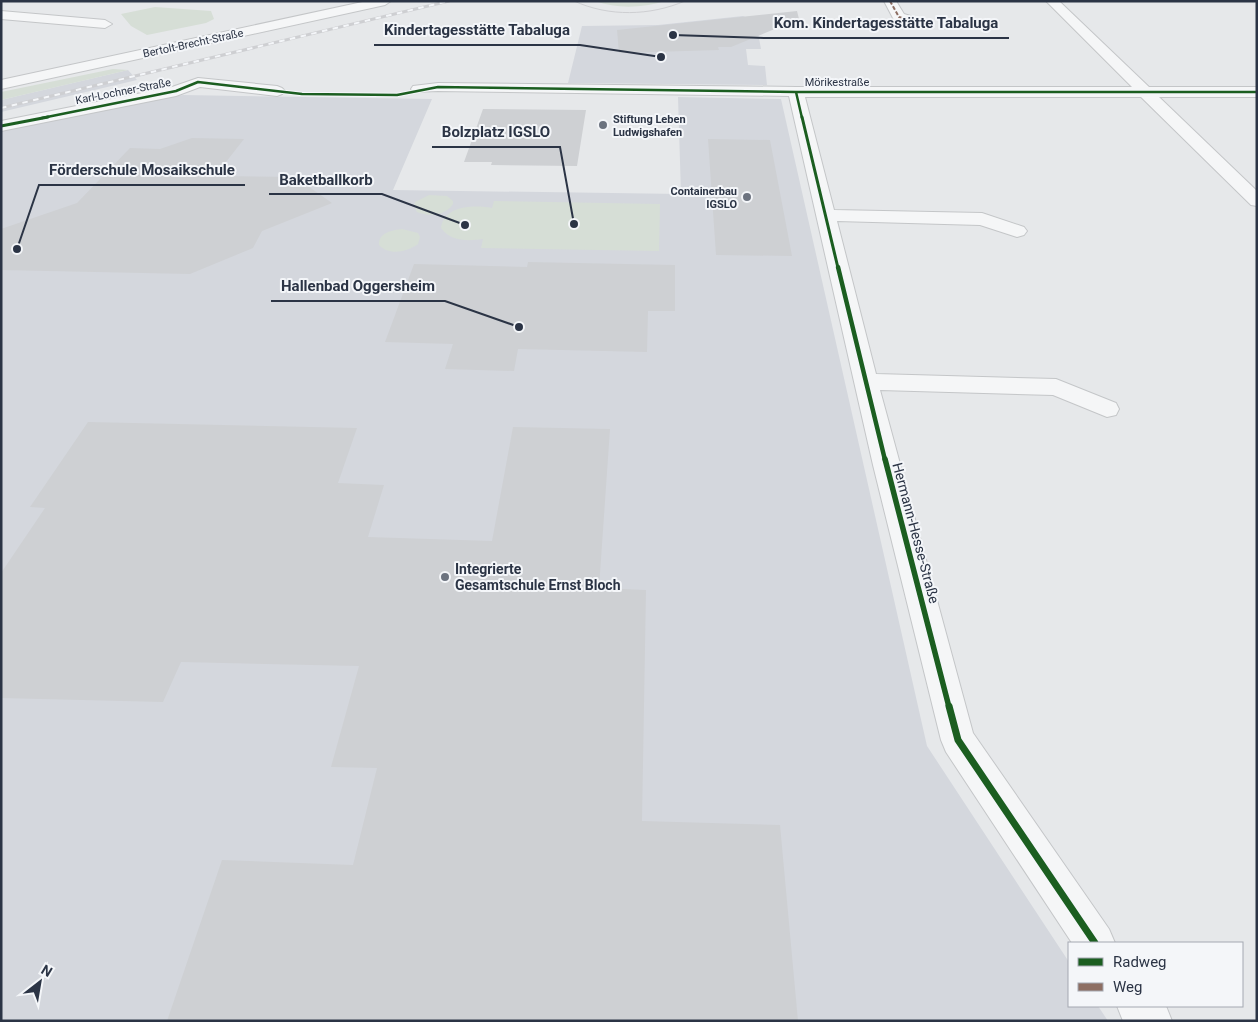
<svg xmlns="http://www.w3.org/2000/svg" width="1258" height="1022" viewBox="0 0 1258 1022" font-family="Roboto,sans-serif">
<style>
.built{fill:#d4d7dd}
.green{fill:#d6ded6}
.building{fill:#ced0d3}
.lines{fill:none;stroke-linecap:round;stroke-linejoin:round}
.minor-casing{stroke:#c4c6c8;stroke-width:2}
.minor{fill:#f5f6f7;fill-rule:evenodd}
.tram{stroke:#cecfd2;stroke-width:1}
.rail-casing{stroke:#cecfd2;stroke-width:3}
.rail{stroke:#f4f6f9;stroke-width:2;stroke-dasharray:5.5;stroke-linecap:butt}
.quiet{stroke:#8d6e63;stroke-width:2;stroke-dasharray:4 2;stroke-linecap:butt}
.cycleway-far4-casing{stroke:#f4f6f9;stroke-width:4.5}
.cycleway-far3-casing{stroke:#f4f6f9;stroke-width:5}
.cycleway-far2-casing{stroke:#f4f6f9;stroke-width:7}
.cycleway-far1-casing{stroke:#f4f6f9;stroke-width:9}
.cycleway-casing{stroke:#f4f6f9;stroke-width:10}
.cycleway-far4{stroke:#1b5e20;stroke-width:2.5}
.cycleway-far3{stroke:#1b5e20;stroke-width:3}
.cycleway-far2{stroke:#1b5e20;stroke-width:4.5}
.cycleway-far1{stroke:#1b5e20;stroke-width:5.5}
.cycleway{stroke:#1b5e20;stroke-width:7}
.poi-dot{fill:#6c737f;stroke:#f4f6f9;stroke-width:2}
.labels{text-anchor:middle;stroke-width:4;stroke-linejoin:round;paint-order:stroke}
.far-street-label{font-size:11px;fill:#2b3445;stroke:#f4f6f9}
.far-poi-label{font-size:11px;font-weight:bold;fill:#2b3445;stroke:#f4f6f9;text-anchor:start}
.street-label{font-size:14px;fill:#2b3445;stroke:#f4f6f9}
.poi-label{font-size:14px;font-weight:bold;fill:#2b3445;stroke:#f4f6f9;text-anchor:start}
.leader{fill:none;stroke:#2b3445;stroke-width:2}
.callout-dot{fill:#2b3445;stroke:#f4f6f9;stroke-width:2}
.callout-label{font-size:15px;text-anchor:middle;font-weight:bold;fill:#2b3445;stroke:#f4f6f9;stroke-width:4;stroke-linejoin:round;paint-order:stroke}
</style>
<rect width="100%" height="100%" fill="#e6e8ea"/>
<!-- built -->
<path class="built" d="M743,16L756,22L761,49H746L748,65L765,66L767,85L568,83L582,26L658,25Z
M128,70L137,80L1,112V100Z
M183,95L432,99L393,190L681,194L678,97L781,99L927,746L1069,962V1006H1098L1108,1021H1V131Z"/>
<!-- green -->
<path class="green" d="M595,1H665C642,8 617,9 595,1Z
M155,7L211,11L214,19L206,23L147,35L131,26L121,14Z
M113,69L128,70L1,100V92Z
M429,195L447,196L453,201V204C445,216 429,217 417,212L414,206L415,202Z
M494,201L660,204L659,251L481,248L483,239C468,241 451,242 441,228C444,205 475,205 492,208Z
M402,229L418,233L420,237L418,244C407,252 389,256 379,245C378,233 392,230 402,229Z"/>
<!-- building -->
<path class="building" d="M797,11L799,19L731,47H718L719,50L619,53L617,30Z
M483,109L586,110L577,166L491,165L492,162H464Z
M192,138L244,139L215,176L295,177L332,203L262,231L253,248L190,274L1,270V229L77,203L130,148L160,149Z
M708,139L770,140L792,256L716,255Z
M528,262L675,265V311H648L647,352L518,349L514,371L445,369L453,344L385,342L414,264L527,267Z
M88,422L357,428L338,483L384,485L368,537L492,541L513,427L610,429L599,588L646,590L642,821L780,825L798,1021H167L222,860L353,865L377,768L331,767L359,666L181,662L163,702L1,698V573L45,508L30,507Z"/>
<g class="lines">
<defs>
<path id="minor" d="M367,1H391L385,5L1,89V80Z
M884,1H896L904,14L927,21L929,24L922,28L894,20Z
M1046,1H1059L1149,87H1257V97H1159L1257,191V206L1251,205L1141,97H805L834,210L982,213L1024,227L1027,231L1024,235L1017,237L980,225L837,221L876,374L1056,379L1116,403L1119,409L1116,415L1107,417L1053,395L880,390L973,733L1109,929L1115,943H1072L946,752L941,740L873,465L789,96L438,91L413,92L411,89L413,86L438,83L796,87H1132Z
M1,11L105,20L112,24L105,28L1,19Z
M198,78L277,86L282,88L285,91L282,94L277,96L200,87L176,96L1,131V121L172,87Z
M1117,1006H1166L1172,1021H1123Z"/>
</defs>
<!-- minor casing -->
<use href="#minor" class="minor-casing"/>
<!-- minor -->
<use href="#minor" class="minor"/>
<!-- tram -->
<path class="tram" d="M574,1C609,17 650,16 685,1"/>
<defs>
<path id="rail" d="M1,108L449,1"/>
</defs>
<!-- rail casing -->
<use href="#rail" class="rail-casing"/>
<!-- rail -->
<use href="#rail" class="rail"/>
<!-- quiet -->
<path class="quiet" d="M890,1L899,17L922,24"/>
<defs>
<path id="cycleway-far4" d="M796,92L802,118
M42,118L176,91L198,82L302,94L397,95L438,87L796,92H1257"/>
<path id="cycleway-far3" d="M802,117L838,268
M1,126L48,117"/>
<path id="cycleway-far2" d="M838,267L885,460"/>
<path id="cycleway-far1" d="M885,459L949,707"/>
<path id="cycleway" d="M949,706L958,740L1095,943"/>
</defs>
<!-- cycleway-far4 casing -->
<use href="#cycleway-far4" class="cycleway-far4-casing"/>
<!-- cycleway-far3 casing -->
<use href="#cycleway-far3" class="cycleway-far3-casing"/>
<!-- cycleway-far2 casing -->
<use href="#cycleway-far2" class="cycleway-far2-casing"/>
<!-- cycleway-far1 casing -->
<use href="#cycleway-far1" class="cycleway-far1-casing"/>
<!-- cycleway casing -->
<use href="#cycleway" class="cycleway-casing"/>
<!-- cycleway-far4 -->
<use href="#cycleway-far4" class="cycleway-far4"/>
<!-- cycleway-far3 -->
<use href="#cycleway-far3" class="cycleway-far3"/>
<!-- cycleway-far2 -->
<use href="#cycleway-far2" class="cycleway-far2"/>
<!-- cycleway-far1 -->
<use href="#cycleway-far1" class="cycleway-far1"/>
<!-- cycleway -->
<use href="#cycleway" class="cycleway"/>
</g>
<!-- markers -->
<g class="poi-dot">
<circle cx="603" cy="125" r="5"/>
<circle cx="747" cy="197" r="5"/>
<circle cx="445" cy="577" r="5"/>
</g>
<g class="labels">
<!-- far-street labels -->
<g class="far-street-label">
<text transform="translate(193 43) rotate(-12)" y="4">Bertolt-Brecht-Straße</text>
<text x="837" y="86">Mörikestraße</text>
<text transform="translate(123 91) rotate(-11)" y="4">Karl-Lochner-Straße</text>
</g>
<!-- far-poi labels -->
<g class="far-poi-label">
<text x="613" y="123">Stiftung Leben<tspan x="613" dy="13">Ludwigshafen</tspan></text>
<text x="737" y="195" text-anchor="end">Containerbau<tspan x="737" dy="13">IGSLO</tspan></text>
</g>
<!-- street labels -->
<g class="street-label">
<text transform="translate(916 533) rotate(75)" y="5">Hermann-Hesse-Straße</text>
</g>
<!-- poi labels -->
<g class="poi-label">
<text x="455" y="574">Integrierte<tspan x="455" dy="16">Gesamtschule Ernst Bloch</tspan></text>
</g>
</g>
<!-- callouts -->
<path class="leader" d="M673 35L764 38H1009M661 57L580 45H374M574 224L560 147H432M17 249L39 185H245M465 225L382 194H269M519 327L445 301H271"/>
<g class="callout-dot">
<circle cx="673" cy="35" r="5"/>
<circle cx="661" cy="57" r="5"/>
<circle cx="574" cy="224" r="5"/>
<circle cx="17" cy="249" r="5"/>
<circle cx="465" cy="225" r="5"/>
<circle cx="519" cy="327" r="5"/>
</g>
<g class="callout-label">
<text x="886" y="28">Kom. Kindertagesstätte Tabaluga</text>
<text x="477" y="35">Kindertagesstätte Tabaluga</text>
<text x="496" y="137">Bolzplatz IGSLO</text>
<text x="142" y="175">Förderschule Mosaikschule</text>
<text x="326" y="185">Baketballkorb</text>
<text x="358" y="291">Hallenbad Oggersheim</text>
</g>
<!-- border -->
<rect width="1258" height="1022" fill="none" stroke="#2b3445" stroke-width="5"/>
<!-- legend -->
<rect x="1068" y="942" width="175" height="65" fill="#f4f6f9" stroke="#a4a8b1"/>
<rect x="1078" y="958" width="25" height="8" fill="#1b5e20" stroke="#a4a8b1"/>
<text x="1113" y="967" font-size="15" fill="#2b3445">Radweg</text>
<rect x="1078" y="983" width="25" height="8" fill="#8d6e63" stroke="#a4a8b1"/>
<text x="1113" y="992" font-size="15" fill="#2b3445">Weg</text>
<!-- north arrow -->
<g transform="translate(40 982) rotate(31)" stroke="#f4f6f9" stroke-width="4" paint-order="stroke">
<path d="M0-4L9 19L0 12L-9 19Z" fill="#2b3445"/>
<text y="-8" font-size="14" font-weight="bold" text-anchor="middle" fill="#2b3445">N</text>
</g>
</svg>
